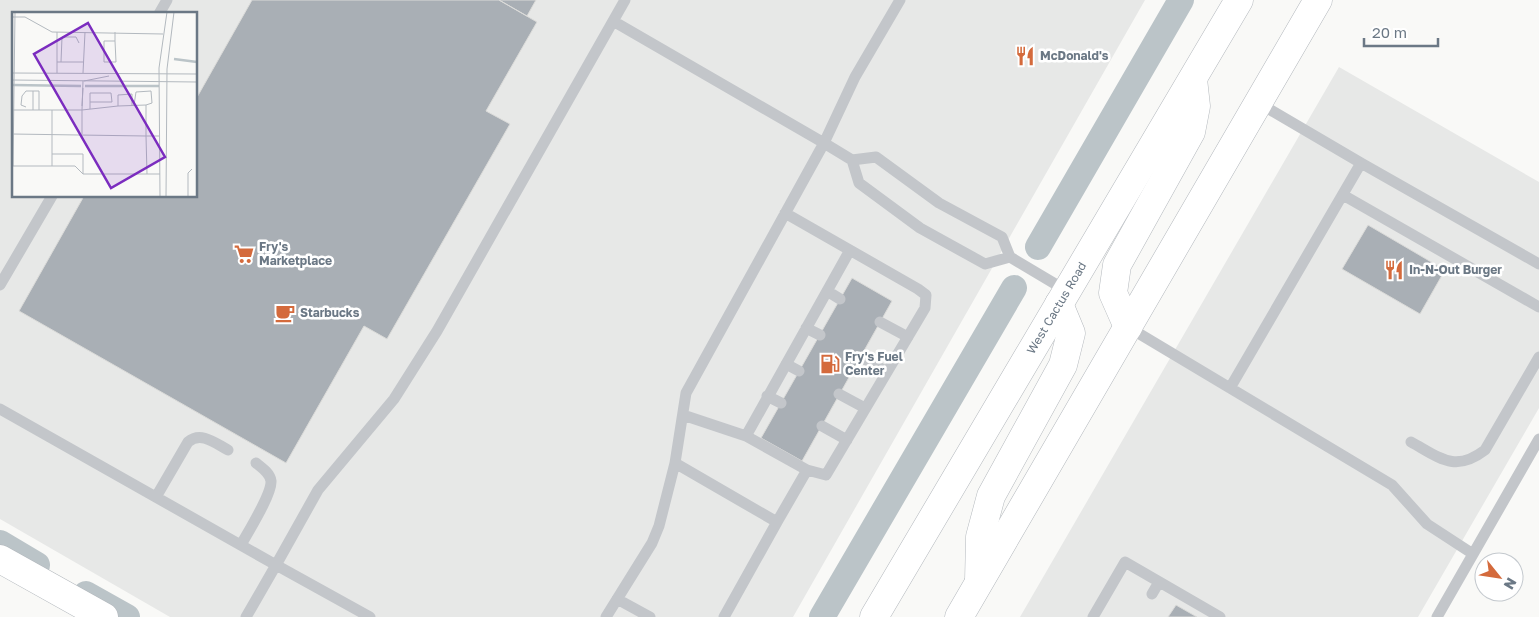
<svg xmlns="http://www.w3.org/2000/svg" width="1539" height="617" viewBox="0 0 1539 617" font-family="'Golos Text',sans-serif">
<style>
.built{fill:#e7e8e7;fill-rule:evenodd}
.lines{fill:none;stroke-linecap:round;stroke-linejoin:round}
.canal{stroke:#bbc4c8;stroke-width:26}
.building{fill:#a9afb5;stroke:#dbdbd9}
.secondary-casing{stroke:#b3b8bd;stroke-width:29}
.service{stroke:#c3c6ca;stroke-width:11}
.secondary{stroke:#fff;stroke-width:28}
.labels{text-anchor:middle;stroke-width:5;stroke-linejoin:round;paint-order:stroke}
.poi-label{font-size:12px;font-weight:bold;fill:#6b7885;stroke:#fff;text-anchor:start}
.street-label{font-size:12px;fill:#6b7885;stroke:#fff}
.inset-river{fill:none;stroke:#bbc4c8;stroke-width:2.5}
.inset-road{fill:none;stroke:#b3b9bf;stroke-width:1}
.view{fill:#7b2cbf;fill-opacity:0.15;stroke:#7b2cbf;stroke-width:2.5}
.inset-edge{fill:none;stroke:#6b7885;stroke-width:2.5}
</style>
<rect width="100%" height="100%" fill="#f9f9f7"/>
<!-- built -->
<path class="built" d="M0,0H1145L793,617H170L0,519ZM14,14H196V196H14Z
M1339,67L1539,182V408L1418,617H1020Z"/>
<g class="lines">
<!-- canal -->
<path class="canal" d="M1038,247L1181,0
M0,543L37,565
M86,594L127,617
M822,617L1014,288"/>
</g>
<!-- building -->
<path class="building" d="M252,0H499L537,22L486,111L510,124L387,339L364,326L286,463L19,311L84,196H196V99Z
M499,0H536L527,16Z
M1368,225L1445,270L1420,314L1342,269Z
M852,278L892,301L802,461L761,438Z
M1176,605L1197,617H1168Z"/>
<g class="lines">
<defs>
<g id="secondary">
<path d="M1128,327L1113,293L1117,265L1191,132L1196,106L1193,79"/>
<path d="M0,559L104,617"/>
<path d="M979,581L980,537L991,496L1063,365L1071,333L1059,304"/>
<path id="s1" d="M874,617L1239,0"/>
<path d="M959,617L1318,0"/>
</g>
</defs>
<!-- secondary casing -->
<use href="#secondary" class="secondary-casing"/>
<!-- service -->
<path class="service" d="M159,14L167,0
M613,21L824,143L855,77L900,0
M852,160L859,183L920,228L985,264L1010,257
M1361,163L1539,264
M1343,195L1539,307
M785,213L918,289L926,295L925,308L826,475L807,470L746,436L850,250
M0,285L52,196
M827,291L840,299
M880,322L908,337
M1128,327L1392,485L1427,524L1473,554
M806,328L820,335
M861,357L887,372
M786,364L799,371
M1230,388L1361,163L1257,102
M839,394L865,408
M767,396L781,403
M0,409L276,565L246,617
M683,415L746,436
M822,426L847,440
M1411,442C1440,458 1455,473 1485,450L1539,357
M156,497L188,442C201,431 215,443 228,450
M777,522L807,470
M241,545C248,532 272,494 271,481C270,473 261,467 256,463
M1152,594L1159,582
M617,599L650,617
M370,617L276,565L318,490L394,399L437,331L625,0
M606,617L652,543L659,526L675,463
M724,617L777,522L675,463L686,393L824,143L852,160L876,157L939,203L1002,237L1010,257L1067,291
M1093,617L1125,562L1220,617
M1437,617L1539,439"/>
<!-- secondary -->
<use href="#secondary" class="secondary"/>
</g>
<!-- icons -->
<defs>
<symbol id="restaurant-bare" viewBox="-9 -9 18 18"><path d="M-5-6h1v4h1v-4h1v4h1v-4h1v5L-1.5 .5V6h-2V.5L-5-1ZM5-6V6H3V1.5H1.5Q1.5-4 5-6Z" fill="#d46a3c" stroke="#fff" stroke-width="2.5" paint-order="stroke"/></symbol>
<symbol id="supermarket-bare" viewBox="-9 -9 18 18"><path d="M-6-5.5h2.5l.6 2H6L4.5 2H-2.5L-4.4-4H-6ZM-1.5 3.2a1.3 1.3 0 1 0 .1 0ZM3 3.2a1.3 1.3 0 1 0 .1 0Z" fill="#d46a3c" stroke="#fff" stroke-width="2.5" paint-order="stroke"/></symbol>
<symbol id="cafe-bare" viewBox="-9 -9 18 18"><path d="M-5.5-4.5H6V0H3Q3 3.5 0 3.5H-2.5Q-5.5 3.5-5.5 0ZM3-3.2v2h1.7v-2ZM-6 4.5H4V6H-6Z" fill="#d46a3c" stroke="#fff" stroke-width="2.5" paint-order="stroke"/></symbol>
<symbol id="fuel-bare" viewBox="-9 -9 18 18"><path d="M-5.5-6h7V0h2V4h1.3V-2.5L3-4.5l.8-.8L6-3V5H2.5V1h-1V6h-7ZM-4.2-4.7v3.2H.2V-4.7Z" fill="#d46a3c" stroke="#fff" stroke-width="2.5" paint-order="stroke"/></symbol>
</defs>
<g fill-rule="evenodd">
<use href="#restaurant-bare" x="1011" y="42" width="28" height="28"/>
<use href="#supermarket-bare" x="230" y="240" width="28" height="28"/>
<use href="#restaurant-bare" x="1380" y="256" width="28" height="28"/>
<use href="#cafe-bare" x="271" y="299" width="28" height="28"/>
<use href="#fuel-bare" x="816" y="350" width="28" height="28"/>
</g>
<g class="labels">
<!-- poi labels -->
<g class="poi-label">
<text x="1040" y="60">McDonald's</text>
<text x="259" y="251">Fry's<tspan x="259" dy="14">Marketplace</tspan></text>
<text x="1409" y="274">In-N-Out Burger</text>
<text x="300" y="317">Starbucks</text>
<text x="845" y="361">Fry's Fuel<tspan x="845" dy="14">Center</tspan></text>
</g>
<!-- street labels -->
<g class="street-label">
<text dy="4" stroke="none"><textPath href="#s1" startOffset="359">West Cactus Road</textPath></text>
</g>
</g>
<!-- overview -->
<g transform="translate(12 12)">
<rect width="185" height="185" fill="#f9f9f7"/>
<path class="inset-river" d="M162,47L185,50M0,73L69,74M73,74H147"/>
<path class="inset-road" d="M0,5H13L40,20L151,22M45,20V50M103,20V29L104,50H92V29H103M49,50L50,25H64L67,31M0,61L185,62M45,61V50H71M71,61L73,20M0,68L185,70M71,69L70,98L106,94V83L120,82V93M72,69L97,64M21,79V98M78,90H100L99,81H78V97M122,93L124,80L139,79L140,91L134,93M70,94L71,76M14,95L9,93L10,84L14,79H27V98M0,98H70V122M40,98V154H63L71,162H148M0,122L134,124V93L106,94M40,142H71V162M1,154L3,0M1,154H40M135,162L134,124H147M148,185L147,56L155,0M154,185L155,57L162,0M176,185V161L180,157"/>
<path class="view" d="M76,11L153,145L99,176L22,42Z"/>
<rect width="185" height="185" class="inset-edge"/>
</g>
<!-- north arrow -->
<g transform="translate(1499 577) rotate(120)"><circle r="24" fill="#ffffff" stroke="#c4c9ce"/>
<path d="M0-4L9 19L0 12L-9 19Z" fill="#d46a3c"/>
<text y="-8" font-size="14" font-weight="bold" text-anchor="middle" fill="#6b7885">N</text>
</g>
<!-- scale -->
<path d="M1364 38v8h74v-8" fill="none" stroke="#6b7885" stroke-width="2.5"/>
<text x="1372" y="38" font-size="15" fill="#6b7885" stroke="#ffffff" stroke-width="4" paint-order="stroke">20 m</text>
</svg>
